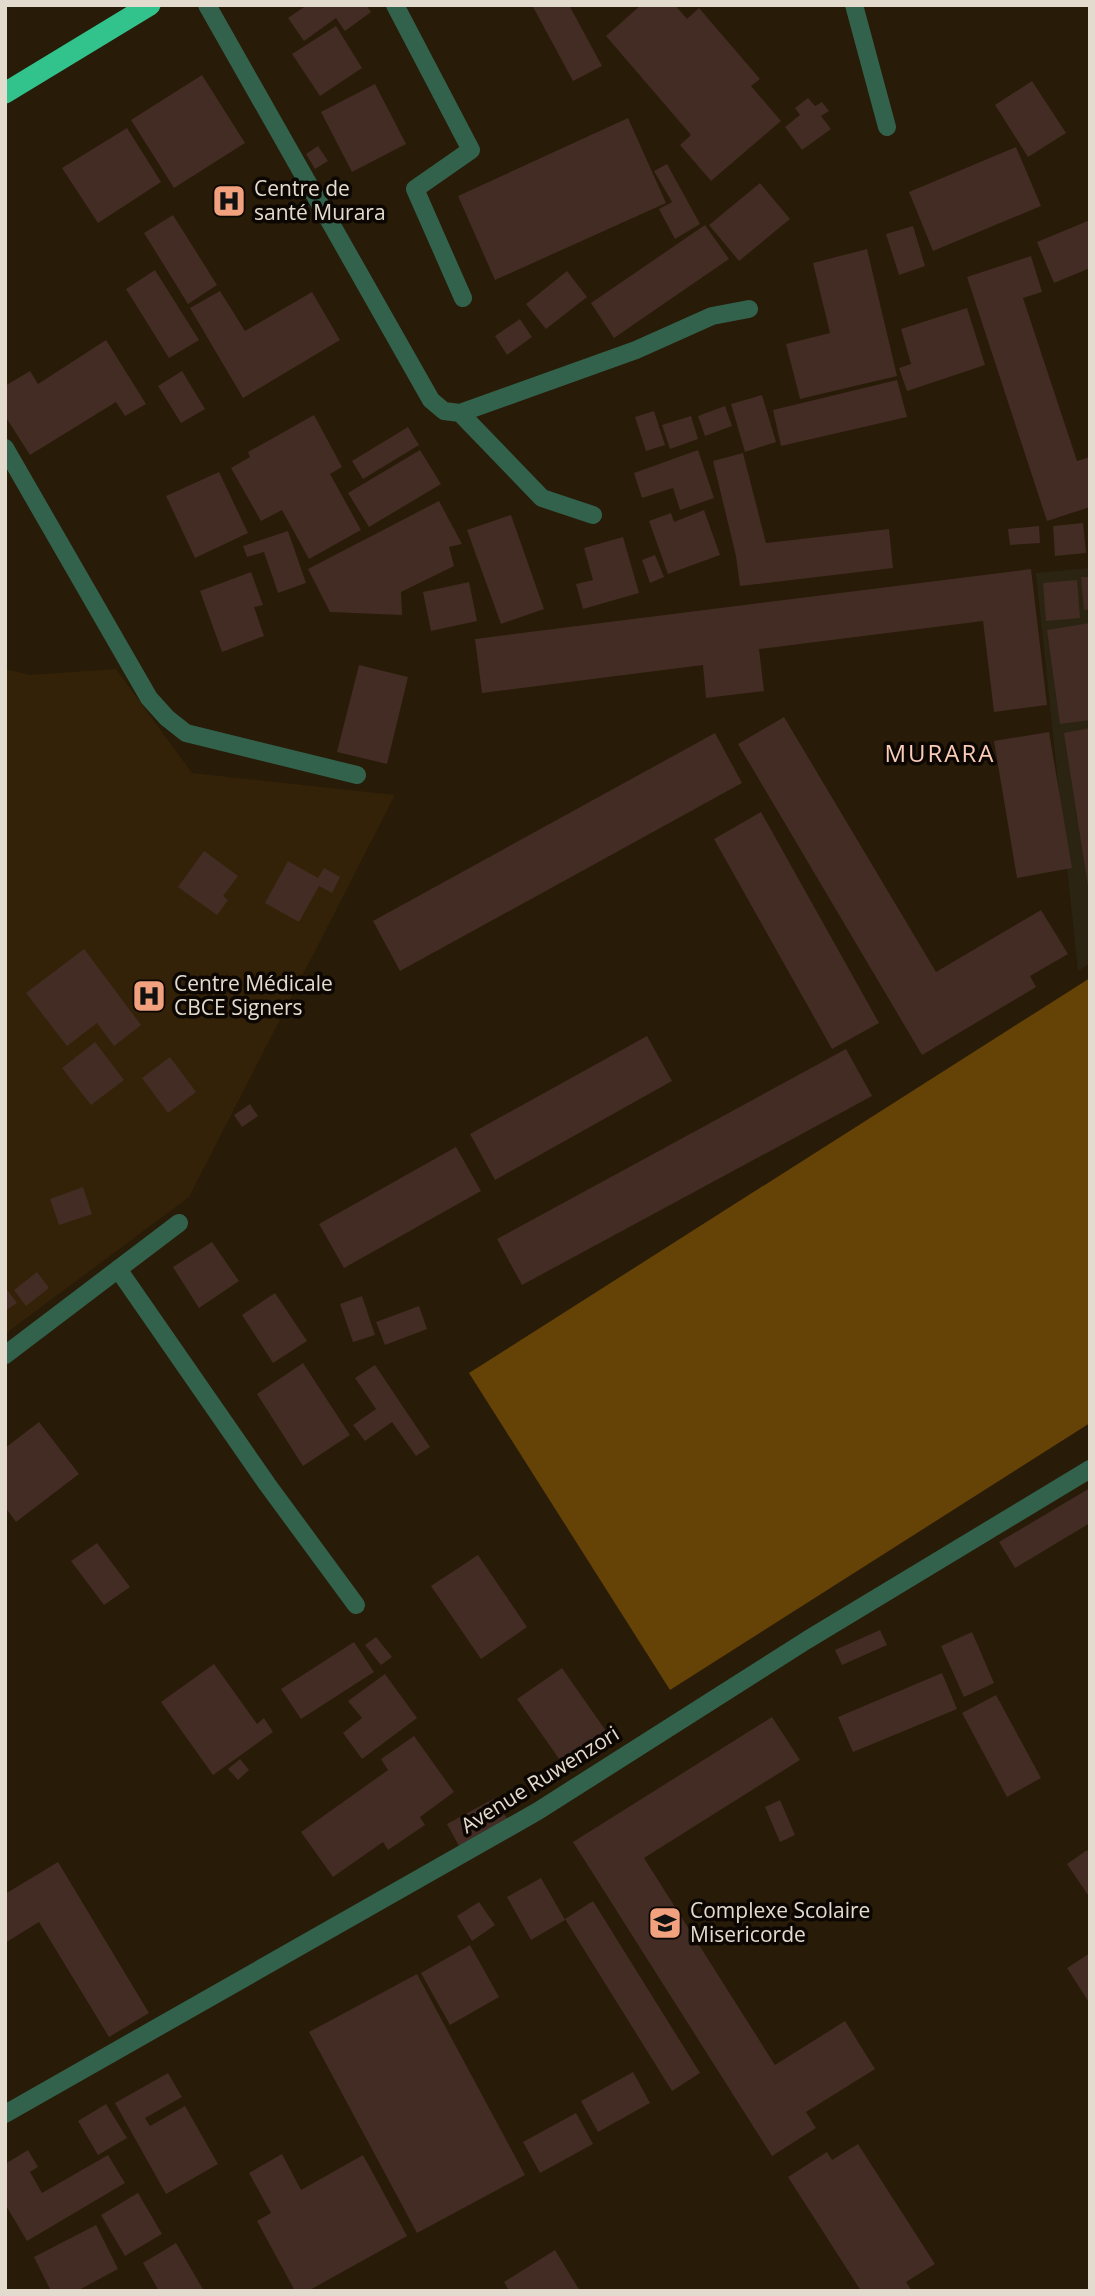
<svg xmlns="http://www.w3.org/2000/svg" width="1095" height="2296" viewBox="0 0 1095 2296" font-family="'Open Sans',sans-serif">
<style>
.built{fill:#332208}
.education{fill:#2b2413}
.forest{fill:#654206}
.building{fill:#432c23}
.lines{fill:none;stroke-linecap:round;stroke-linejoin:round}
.minor{stroke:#32624c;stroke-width:18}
.highway{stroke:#32c38d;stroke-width:21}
.labels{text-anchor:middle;stroke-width:7;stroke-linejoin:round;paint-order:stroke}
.poi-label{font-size:21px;fill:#e4dbcf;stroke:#0c0702;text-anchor:start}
.street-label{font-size:21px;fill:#e4dbcf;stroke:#0c0702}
.quarter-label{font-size:24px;letter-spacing:2px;fill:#facbb7;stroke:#0c0702}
</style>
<rect width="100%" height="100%" fill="#281b08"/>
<!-- built -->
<path class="built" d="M5,669L30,675L116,669L192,773L395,795L189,1197L5,1334Z"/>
<!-- education -->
<path class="education" d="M1090,568V963L1078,971L1036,573Z"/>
<!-- forest -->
<path class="forest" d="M1090,978V1423L670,1690L469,1373Z"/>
<!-- building -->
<path class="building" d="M307,5H366L371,12L345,31L336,18L304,41L288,18Z
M532,5H569L602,66L573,81Z
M641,5H675L687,19L699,8L760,79L751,86L781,121L711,181L680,145L691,135L606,36Z
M336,26L362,68L320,96L292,54Z
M202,75L245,143L174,188L131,120Z
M1032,81L1066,133L1028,157L995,105Z
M375,84L406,144L352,172L321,112Z
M808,98L815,106L822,102L829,111L821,116L831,129L802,150L785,127L800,115L795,108Z
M628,118L666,203L495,280L458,196Z
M127,128L161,182L98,223L62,168Z
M318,146L328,161L315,169L306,154Z
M1016,147L1041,206L933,251L909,192Z
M667,164L700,224L675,239L659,209L672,202L654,171Z
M760,183L790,219L739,261L709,225Z
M173,215L217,285L188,304L144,233Z
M1090,220V268L1054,283L1037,242Z
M705,225L729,259L614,338L591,303Z
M913,226L925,266L899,275L886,234Z
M867,249L897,376L800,399L786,344L830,333L813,263Z
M1031,256L1042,292L1023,298L1077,461L1090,457V507L1047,521L967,277Z
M155,270L199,340L169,358L126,289Z
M567,271L587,297L546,329L526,304Z
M220,291L245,331L312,292L340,340L243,398L190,308Z
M967,308L985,365L907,391L899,368L911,364L901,329Z
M520,319L532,337L507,355L495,336Z
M106,340L146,404L125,416L116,402L30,455L5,416V386L30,371L38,384Z
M182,371L205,409L181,423L158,386Z
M897,380L907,417L781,446L773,410Z
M762,395L776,442L745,452L731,404Z
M725,406L732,426L705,436L698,416Z
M654,411L665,445L646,451L635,417Z
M314,415L342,467L330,474L361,530L309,559L282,510L261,521L231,468L250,457L248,452Z
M691,416L698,439L670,449L662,425Z
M408,427L419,445L363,479L352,461Z
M420,450L441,484L369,527L348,493Z
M698,450L714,498L680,510L673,488L642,498L634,473Z
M743,453L766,543L889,529L893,568L740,586L736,556L713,461Z
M219,472L248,533L195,558L166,496Z
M439,501L462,544L449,547L454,566L401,592L402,615L330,612L308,569Z
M704,510L720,555L668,574L649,521L671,513L674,522Z
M511,515L544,609L501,624L467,530Z
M1083,523L1086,553L1055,556L1053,526Z
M1039,526L1040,543L1010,545L1008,529Z
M288,531L306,583L278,593L264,552L247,557L243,546Z
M623,537L639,593L583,609L576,584L593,580L584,548Z
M655,555L664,577L650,583L642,560Z
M1031,569L1047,705L994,712L983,621L759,649L764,691L706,698L703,665L482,693L475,639Z
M251,572L263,605L254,607L264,636L222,652L200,591Z
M1081,577H1090V609L1084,610Z
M1077,580L1080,618L1046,621L1043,583Z
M469,582L477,621L431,631L423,592Z
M1090,623V720L1060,724L1047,630Z
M359,665L408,677L387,764L337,752Z
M784,717L936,972L1041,910L1068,954L1030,976L1036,987L922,1055L738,744Z
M1090,728V886H1088L1064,733Z
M1049,732L1072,868L1017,878L994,741Z
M715,733L742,783L400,971L373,921Z
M761,812L879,1023L832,1049L714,839Z
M204,851L238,876L223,896L228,900L217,915L178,887Z
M288,861L318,878L324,868L340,877L332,893L319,886L299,922L265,903Z
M84,949L141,1025L114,1046L97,1023L67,1046L26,993Z
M647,1036L672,1081L495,1180L470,1134Z
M95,1042L124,1080L91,1105L62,1068Z
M846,1049L872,1096L522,1285L497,1239Z
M170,1057L196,1092L168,1113L142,1078Z
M250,1104L258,1116L242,1127L234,1115Z
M456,1147L481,1191L344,1268L319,1224Z
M83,1187L92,1214L59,1225L50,1199Z
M212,1242L239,1281L199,1308L173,1267Z
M37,1272L49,1288L26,1306L14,1290Z
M5,1287L17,1303L5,1311Z
M275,1293L307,1341L273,1363L242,1315Z
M362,1296L375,1335L353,1342L340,1304Z
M419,1306L427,1329L385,1345L376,1322Z
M303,1363L350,1435L303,1466L257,1394Z
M375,1365L430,1447L416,1456L392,1422L365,1441L353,1425L376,1409L355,1378Z
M39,1422L79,1474L16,1522L5,1507V1448Z
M1090,1488V1523L1015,1568L999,1542Z
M97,1543L130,1587L104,1605L71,1561Z
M478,1555L527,1627L481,1659L431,1586Z
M880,1630L887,1645L842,1665L835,1650Z
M972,1632L994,1683L964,1697L941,1646Z
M376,1637L392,1657L381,1665L365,1645Z
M354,1642L374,1672L301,1719L281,1689Z
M214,1664L257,1724L264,1718L273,1732L213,1775L161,1702Z
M562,1668L606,1731L562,1763L517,1699Z
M942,1673L957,1709L853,1752L838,1717Z
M385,1674L417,1718L362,1759L343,1733L362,1718L348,1701Z
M996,1695L1041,1778L1007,1797L962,1713Z
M772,1717L800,1760L644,1858L775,2065L845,2021L875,2069L806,2112L816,2128L772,2156L573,1842Z
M414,1736L454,1792L420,1817L425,1825L388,1850L383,1842L333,1877L301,1832L388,1770L381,1759Z
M240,1759L249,1770L238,1780L228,1769Z
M495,1798L507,1819L459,1846L447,1824Z
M780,1800L795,1835L780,1842L765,1807Z
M1087,1850L1090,1854V1898L1067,1864Z
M58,1862L149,2013L109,2037L39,1922L5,1943V1894Z
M541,1878L565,1920L531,1940L507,1897Z
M593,1901L700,2073L672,2091L565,1919Z
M479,1902L495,1925L472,1941L457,1916Z
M470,1945L499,1997L450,2025L421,1973Z
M1090,1953V2004L1067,1968Z
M417,1974L525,2175L417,2233L309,2032Z
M633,2072L650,2103L598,2132L581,2101Z
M168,2073L182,2097L145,2118L150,2126L185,2106L218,2164L166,2194L115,2103Z
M106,2104L127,2138L98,2155L78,2121Z
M576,2113L593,2144L540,2173L523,2142Z
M858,2144L935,2264L906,2282L912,2291H861L788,2177L827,2152L832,2160Z
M28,2150L38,2167L30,2172L42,2193L108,2155L125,2183L27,2241L5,2204V2164Z
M282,2154L301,2190L363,2155L407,2236L308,2291H295L257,2221L271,2213L249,2173Z
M138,2193L162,2234L125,2256L101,2215Z
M96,2225L118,2269L77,2291H51L34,2257Z
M176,2243L204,2291H159L143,2263Z
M555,2250L580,2291H509L504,2282Z"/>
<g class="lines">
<!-- minor -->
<path class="minor" d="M207,5L431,400L444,411L460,413L636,350L712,316L749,309
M395,5L471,150L415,189L463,298
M854,5L887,127
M460,413L542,498L593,515
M5,448L149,698L167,718L186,733L357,775
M118,1269L267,1484L356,1605
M5,1355L179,1223
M5,2114L538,1811L807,1640L1090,1469"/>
<!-- highway -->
<path class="highway" d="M5,93L150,5"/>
</g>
<!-- icons -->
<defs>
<symbol id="hospital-square" viewBox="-11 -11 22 22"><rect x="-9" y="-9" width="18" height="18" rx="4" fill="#f1a17d" stroke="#0c0702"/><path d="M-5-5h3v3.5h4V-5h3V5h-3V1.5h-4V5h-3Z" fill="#111"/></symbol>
<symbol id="school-square" viewBox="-11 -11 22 22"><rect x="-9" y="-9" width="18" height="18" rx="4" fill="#f1a17d" stroke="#0c0702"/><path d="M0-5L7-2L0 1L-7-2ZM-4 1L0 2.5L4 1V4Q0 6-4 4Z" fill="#111"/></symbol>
</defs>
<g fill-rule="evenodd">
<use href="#hospital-square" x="210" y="182" width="38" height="38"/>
<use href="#hospital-square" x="130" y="977" width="38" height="38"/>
<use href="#school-square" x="646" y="1904" width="38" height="38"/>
</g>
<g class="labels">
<!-- poi labels -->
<g class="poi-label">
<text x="254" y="196">Centre de<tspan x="254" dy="24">santé Murara</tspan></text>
<text x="174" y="991">Centre Médicale<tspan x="174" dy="24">CBCE Signers</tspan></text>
<text x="690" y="1918">Complexe Scolaire<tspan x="690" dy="24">Misericorde</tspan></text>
</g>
<!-- street labels -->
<g class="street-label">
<text transform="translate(540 1780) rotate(-32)" y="7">Avenue Ruwenzori</text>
</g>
<!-- quarter labels -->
<g class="quarter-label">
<text x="940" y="762">MURARA</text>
</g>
</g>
<!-- border -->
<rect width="1095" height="2296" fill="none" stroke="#e4dbcf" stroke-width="14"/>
</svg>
